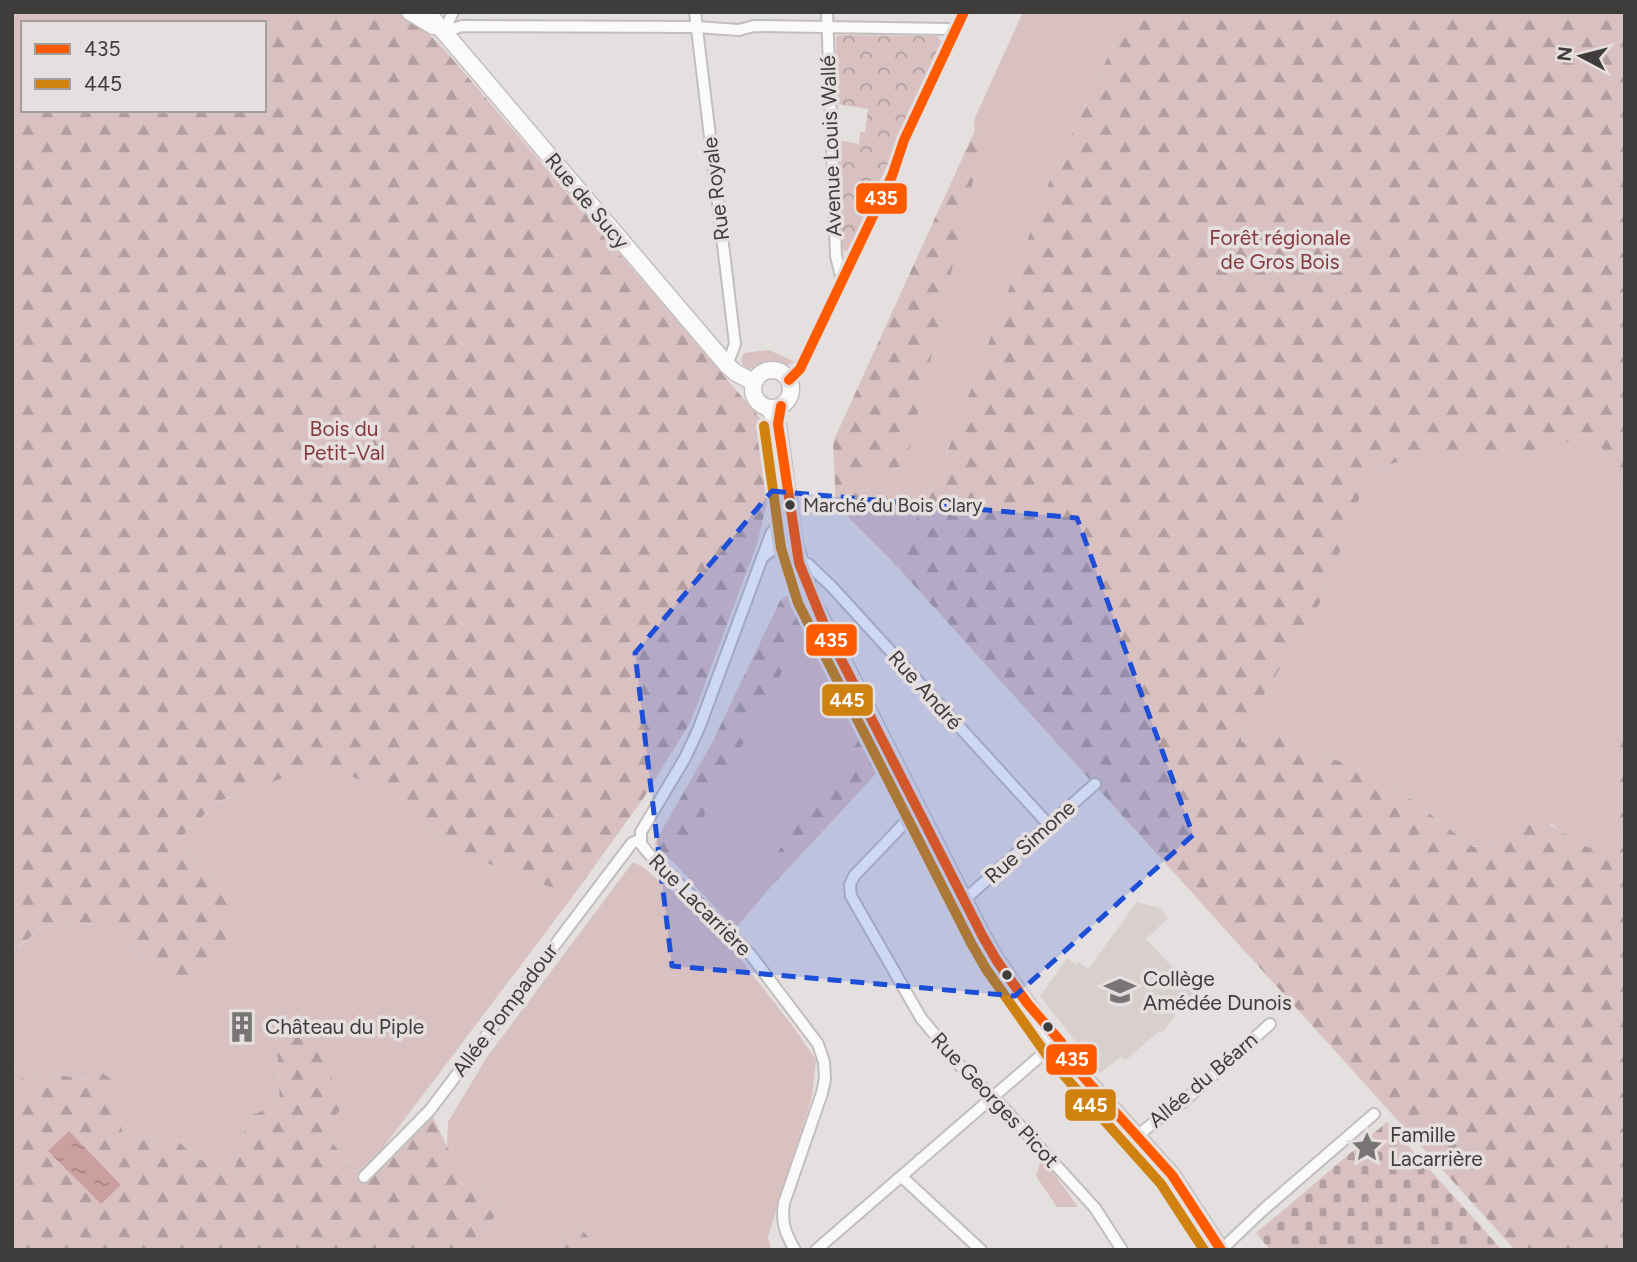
<svg xmlns="http://www.w3.org/2000/svg" width="1637" height="1262" viewBox="0 0 1637 1262" font-family="Figtree,sans-serif">
<style>
.built{fill:#d9cfcf}
.grass{fill:#dac1c1}
.forest{fill:url(#forest-firs);fill-rule:evenodd}
.cemetery{fill:url(#cemetery-stones)}
.park{fill:url(#park-crowns)}
.water{fill:url(#water-ripples)}
.lines{fill:none;stroke-linecap:round;stroke-linejoin:round}
.street-casing{stroke:#c2bebe;stroke-width:14}
.secondary-casing{stroke:#c2bebe;stroke-width:19}
.street{stroke:#fbfafa;stroke-width:10}
.secondary{stroke:#fbfafa;stroke-width:16}
.bus-1-casing{stroke:#e6dfdf;stroke-width:16}
.bus-2-casing{stroke:#e6dfdf;stroke-width:16}
.bus-1{stroke:#ff5a00;stroke-width:10}
.bus-2{stroke:#cf820f;stroke-width:10}
.marked{fill:#1d4ed8;fill-opacity:0.2;stroke:#1d4ed8;stroke-width:5;stroke-dasharray:14 9;stroke-linejoin:round}
.bus-dot{fill:#3f3c3c;stroke:#e6dfdf;stroke-width:2.5}
.labels{text-anchor:middle;stroke-width:7;stroke-linejoin:round;paint-order:stroke}
.bus-label{font-size:19px;fill:#3f3c3c;stroke:#e6dfdf;text-anchor:start}
.street-label{font-size:21px;fill:#3f3c3c;stroke:#e6dfdf}
.park-label{font-size:21px;fill:#873a3d;stroke:#e6dfdf}
.poi-label{font-size:21px;fill:#3f3c3c;stroke:#e6dfdf;text-anchor:start}
.line-badge{stroke:#e6dfdf;stroke-width:2.5}
.badge-label{font-size:19px;text-anchor:middle;font-weight:bold;fill:#fff}
</style>
<defs>
<pattern id="forest-firs" width="22" height="20" patternUnits="userSpaceOnUse" patternTransform="scale(1.75)"><rect width="22" height="20" fill="#dac1c1"/><path d="M5 1l3.5 6h-7zM16 11l3.5 6h-7z" fill="#b29e9e"/></pattern>
<pattern id="cemetery-stones" width="16" height="16" patternUnits="userSpaceOnUse" patternTransform="scale(1.75)"><rect width="16" height="16" fill="#dac1c1"/><path d="M2 7V4a2 2 0 0 1 4 0v3zM10 15v-3a2 2 0 0 1 4 0v3z" fill="#b29e9e"/></pattern>
<pattern id="park-crowns" width="20" height="18" patternUnits="userSpaceOnUse" patternTransform="scale(1.75)"><rect width="20" height="18" fill="#dac1c1"/><path d="M2 6a3 3 0 1 1 6 0M12 15a3 3 0 1 1 6 0" fill="none" stroke="#b29e9e"/></pattern>
<pattern id="water-ripples" width="26" height="14" patternUnits="userSpaceOnUse" patternTransform="scale(1.75)"><rect width="26" height="14" fill="#cb9f9f"/><path d="M2 4q2-2 4 0t4 0M15 11q2-2 4 0t4 0" fill="none" stroke="#a68383"/></pattern>
</defs>
<rect width="100%" height="100%" fill="#e5e0e0"/>
<!-- built -->
<path class="built" d="M1137,902L1159,908L1168,918L1146,939L1201,997L1187,1011L1180,1008L1162,1033L1159,1031L1125,1061L1121,1057L1100,1073L1040,996L1067,958L1076,965L1078,962L1088,969Z"/>
<!-- grass -->
<path class="grass" d="M1023,12H1129L1050,180L937,479L894,563L858,527L872,473L984,134L975,130L974,120Z
M769,350L795,362L786,366L769,363L749,369L743,365L741,359L744,353Z
M1581,435C1607,444 1614,464 1625,488V711L1620,715V824L1617,846C1587,854 1574,843 1552,824L1515,828L1495,845L1473,847L1383,778L1323,755L1302,741L1278,734L1247,743L1241,741L1242,731L1323,598L1368,474C1414,447 1491,458 1544,447C1557,444 1569,442 1581,435Z
M809,622L867,729L769,864L770,888L735,929L677,866Z
M330,771L346,774L371,785L456,851L573,896L364,1173L354,1171L323,1130L276,1028L280,1105L248,1116L233,1176L195,1157L176,1139L148,1137L121,1132L117,1085L96,1069L88,1080L39,1071L26,1091L19,1064L12,1068V943L18,948L43,927L97,924L130,943L150,963L229,897L178,840L216,803L291,774Z
M633,862L643,867L664,885L706,914L797,1032L816,1060L812,1097L768,1237L771,1250H601L575,1223L553,1250H463L504,1207L447,1147L448,1122L487,1057Z
M1042,1157L1078,1207H1057L1036,1176Z"/>
<!-- forest -->
<path class="forest" d="M12,12H397L424,29L443,48L767,426L775,446L776,465L757,544L691,721L645,796L573,896L456,851L371,785L346,774L330,771L291,775L217,802L178,840L229,897L234,946L187,990L150,963L130,943L97,924L43,927L17,948L12,943ZM23,23H264V110H23Z
M1129,12H1625V488C1614,464 1607,445 1581,435C1522,471 1430,439 1368,474L1323,598L1242,731L1241,741L1247,743L1278,734L1302,741L1323,755L1383,778L1473,847L1495,845L1515,828L1540,819C1570,833 1579,857 1617,845L1620,824V715L1625,711V1250H1515L894,563L937,479L1050,180Z
M975,130L984,134L908,455C899,471 891,474 872,473L858,527L836,505L833,442Z
M795,589L809,622L677,866L654,844L711,745L780,601Z
M867,729L886,763L770,888L769,864Z
M298,1027L328,1066L340,1110L323,1130L354,1171L364,1173L430,1110L447,1147L504,1207L463,1250H12V1068L20,1064L26,1091L39,1071L87,1080L96,1068L118,1085L122,1132L148,1137L176,1139L195,1157L233,1176L248,1116L280,1105L276,1028Z
M575,1223L601,1250H553Z"/>
<!-- cemetery -->
<path class="cemetery" d="M1387,1122L1502,1250H1270L1256,1233Z"/>
<!-- park -->
<path class="park" d="M838,35L937,36L943,43L848,251L841,250L838,140L859,144L860,132H865L868,109L837,104L836,38Z"/>
<!-- water -->
<path class="water" d="M69,1131L121,1185L101,1204L48,1151Z"/>
<g class="lines">
<defs>
<path id="street" d="M695,12L735,344L727,365
M827,12L836,256L842,280
M444,32L462,26L696,27L739,30L754,26L949,29L955,31
M444,32L453,12
M789,380L800,369L892,176L904,140L964,12
M791,512L782,519L771,534L699,728L685,758L641,832V844L650,855L750,954L818,1044L824,1062L825,1079L822,1093L784,1203C781,1222 785,1233 795,1250
M764,556L775,548L795,545
M799,563L808,564L832,587L1048,824
M918,809L854,876L850,885L851,896L921,1018L936,1036L945,1051L1000,1104L1095,1208L1122,1250
M964,900L1095,784
M1137,1136L1172,1108L1183,1102L1270,1024
M364,1177L430,1110L632,843L641,839
M902,1177L981,1250
M816,1250L1045,1052
M1221,1250L1263,1210L1374,1114"/>
<path id="secondary" d="M410,12L433,26
M427,12L727,365L736,373L754,382
M753 389a19 19 0 1 1 38 0a19 19 0 1 1-38 0Z
M769,408L778,426L795,545L811,598L983,937L997,961L1062,1053L1172,1175L1221,1250"/>
</defs>
<!-- street casing -->
<use href="#street" class="street-casing"/>
<!-- secondary casing -->
<use href="#secondary" class="secondary-casing"/>
<!-- street -->
<use href="#street" class="street"/>
<!-- secondary -->
<use href="#secondary" class="secondary"/>
<defs>
<path id="bus-1" d="M789,380L800,369L892,176L904,140L964,12
M781,406L778,424L799,563L827,632L983,937L997,961L1027,1003L1061,1042L1080,1073L1172,1175L1221,1250"/>
<path id="bus-2" d="M764,426L781,548L798,603L971,943L986,969L1051,1061L1161,1184L1204,1250"/>
</defs>
<!-- bus-1 casing -->
<use href="#bus-1" class="bus-1-casing"/>
<!-- bus-2 casing -->
<use href="#bus-2" class="bus-2-casing"/>
<!-- bus-1 -->
<use href="#bus-1" class="bus-1"/>
<!-- bus-2 -->
<use href="#bus-2" class="bus-2"/>
</g>
<!-- marked area -->
<path class="marked" d="M772,491L1077,518L1193,835L1015,996L672,966L635,653Z"/>
<!-- icons -->
<defs>
<symbol id="school-bare" viewBox="-9 -9 18 18"><path d="M0-5L7-2L0 1L-7-2ZM-4 1L0 2.5L4 1V4Q0 6-4 4Z" fill="#797575" stroke="#e6dfdf" stroke-width="2.5" paint-order="stroke"/></symbol>
<symbol id="building-bare" viewBox="-9 -9 18 18"><path d="M-4-6H4V6H1V3H-1V6H-4ZM-2.5-4.3h1.7v1.8h-1.7ZM.8-4.3h1.7v1.8H.8ZM-2.5-1h1.7V.8h-1.7ZM.8-1h1.7V.8H.8Z" fill="#797575" stroke="#e6dfdf" stroke-width="2.5" paint-order="stroke"/></symbol>
<symbol id="sight-bare" viewBox="-9 -9 18 18"><path d="M0-6L1.8-2.2L6-1.7L2.9 1.2L3.7 5.4L0 3.3L-3.7 5.4L-2.9 1.2L-6-1.7L-1.8-2.2Z" fill="#797575" stroke="#e6dfdf" stroke-width="2.5" paint-order="stroke"/></symbol>
</defs>
<g fill-rule="evenodd">
<use href="#school-bare" x="1098" y="969" width="44" height="44"/>
<use href="#building-bare" x="220" y="1005" width="44" height="44"/>
<use href="#sight-bare" x="1345" y="1125" width="44" height="44"/>
</g>
<!-- markers -->
<g class="bus-dot">
<circle cx="790" cy="505" r="6"/>
<circle cx="1007" cy="975" r="6"/>
<circle cx="1048" cy="1027" r="6"/>
</g>
<g class="labels">
<!-- bus labels -->
<g class="bus-label">
<text x="803" y="512">Marché du Bois Clary</text>
</g>
<!-- street labels -->
<g class="street-label">
<text transform="translate(831 146) rotate(-92)" y="7">Avenue Louis Wallé</text>
<text transform="translate(716 189) rotate(-97)" y="7">Rue Royale</text>
<text transform="translate(587 201) rotate(50)" y="7">Rue de Sucy</text>
<text transform="translate(925 690) rotate(48)" y="7">Rue André</text>
<text transform="translate(1030 842) rotate(-42)" y="7">Rue Simone</text>
<text transform="translate(700 905) rotate(45)" y="7">Rue Lacarrière</text>
<text transform="translate(505 1010) rotate(-53)" y="7">Allée Pompadour</text>
<text transform="translate(1203 1080) rotate(-40)" y="7">Allée du Béarn</text>
<text transform="translate(995 1100) rotate(47)" y="7">Rue Georges Picot</text>
</g>
<!-- park labels -->
<g class="park-label">
<text x="1280" y="245">Forêt régionale<tspan x="1280" dy="24">de Gros Bois</tspan></text>
<text x="344" y="436">Bois du<tspan x="344" dy="24">Petit-Val</tspan></text>
</g>
<!-- poi labels -->
<g class="poi-label">
<text x="1143" y="986">Collège<tspan x="1143" dy="24">Amédée Dunois</tspan></text>
<text x="265" y="1034">Château du Piple</text>
<text x="1390" y="1142">Famille<tspan x="1390" dy="24">Lacarrière</tspan></text>
</g>
</g>
<g class="line-badge">
<rect x="855" y="182" width="53" height="33" rx="7" fill="#ff5a00"/>
<rect x="805" y="623" width="53" height="34" rx="7" fill="#ff5a00"/>
<rect x="821" y="683" width="53" height="34" rx="7" fill="#cf820f"/>
<rect x="1045" y="1043" width="53" height="33" rx="7" fill="#ff5a00"/>
<rect x="1064" y="1088" width="53" height="34" rx="7" fill="#cf820f"/>
</g>
<g class="badge-label">
<text x="881" y="205">435</text>
<text x="831" y="647">435</text>
<text x="847" y="707">445</text>
<text x="1072" y="1066">435</text>
<text x="1090" y="1112">445</text>
</g>
<!-- border -->
<rect width="1637" height="1262" fill="none" stroke="#3f3c3c" stroke-width="28"/>
<!-- legend -->
<rect x="21" y="21" width="245" height="91" fill="#e6dfdf" stroke="#a39e9e" stroke-width="2"/>
<rect x="35" y="44" width="35" height="10" fill="#ff5a00" stroke="#a39e9e" stroke-width="2"/>
<text x="84" y="56" font-size="21" fill="#3f3c3c">435</text>
<rect x="35" y="79" width="35" height="10" fill="#cf820f" stroke="#a39e9e" stroke-width="2"/>
<text x="84" y="91" font-size="21" fill="#3f3c3c">445</text>
<!-- north arrow -->
<g transform="translate(1581 56) rotate(277)" stroke="#e6dfdf" stroke-width="5" paint-order="stroke">
<path d="M0-5L12 26L0 18L-12 26Z" fill="#3f3c3c"/>
<text y="-10" font-size="19" font-weight="bold" text-anchor="middle" fill="#3f3c3c">N</text>
</g>
</svg>
